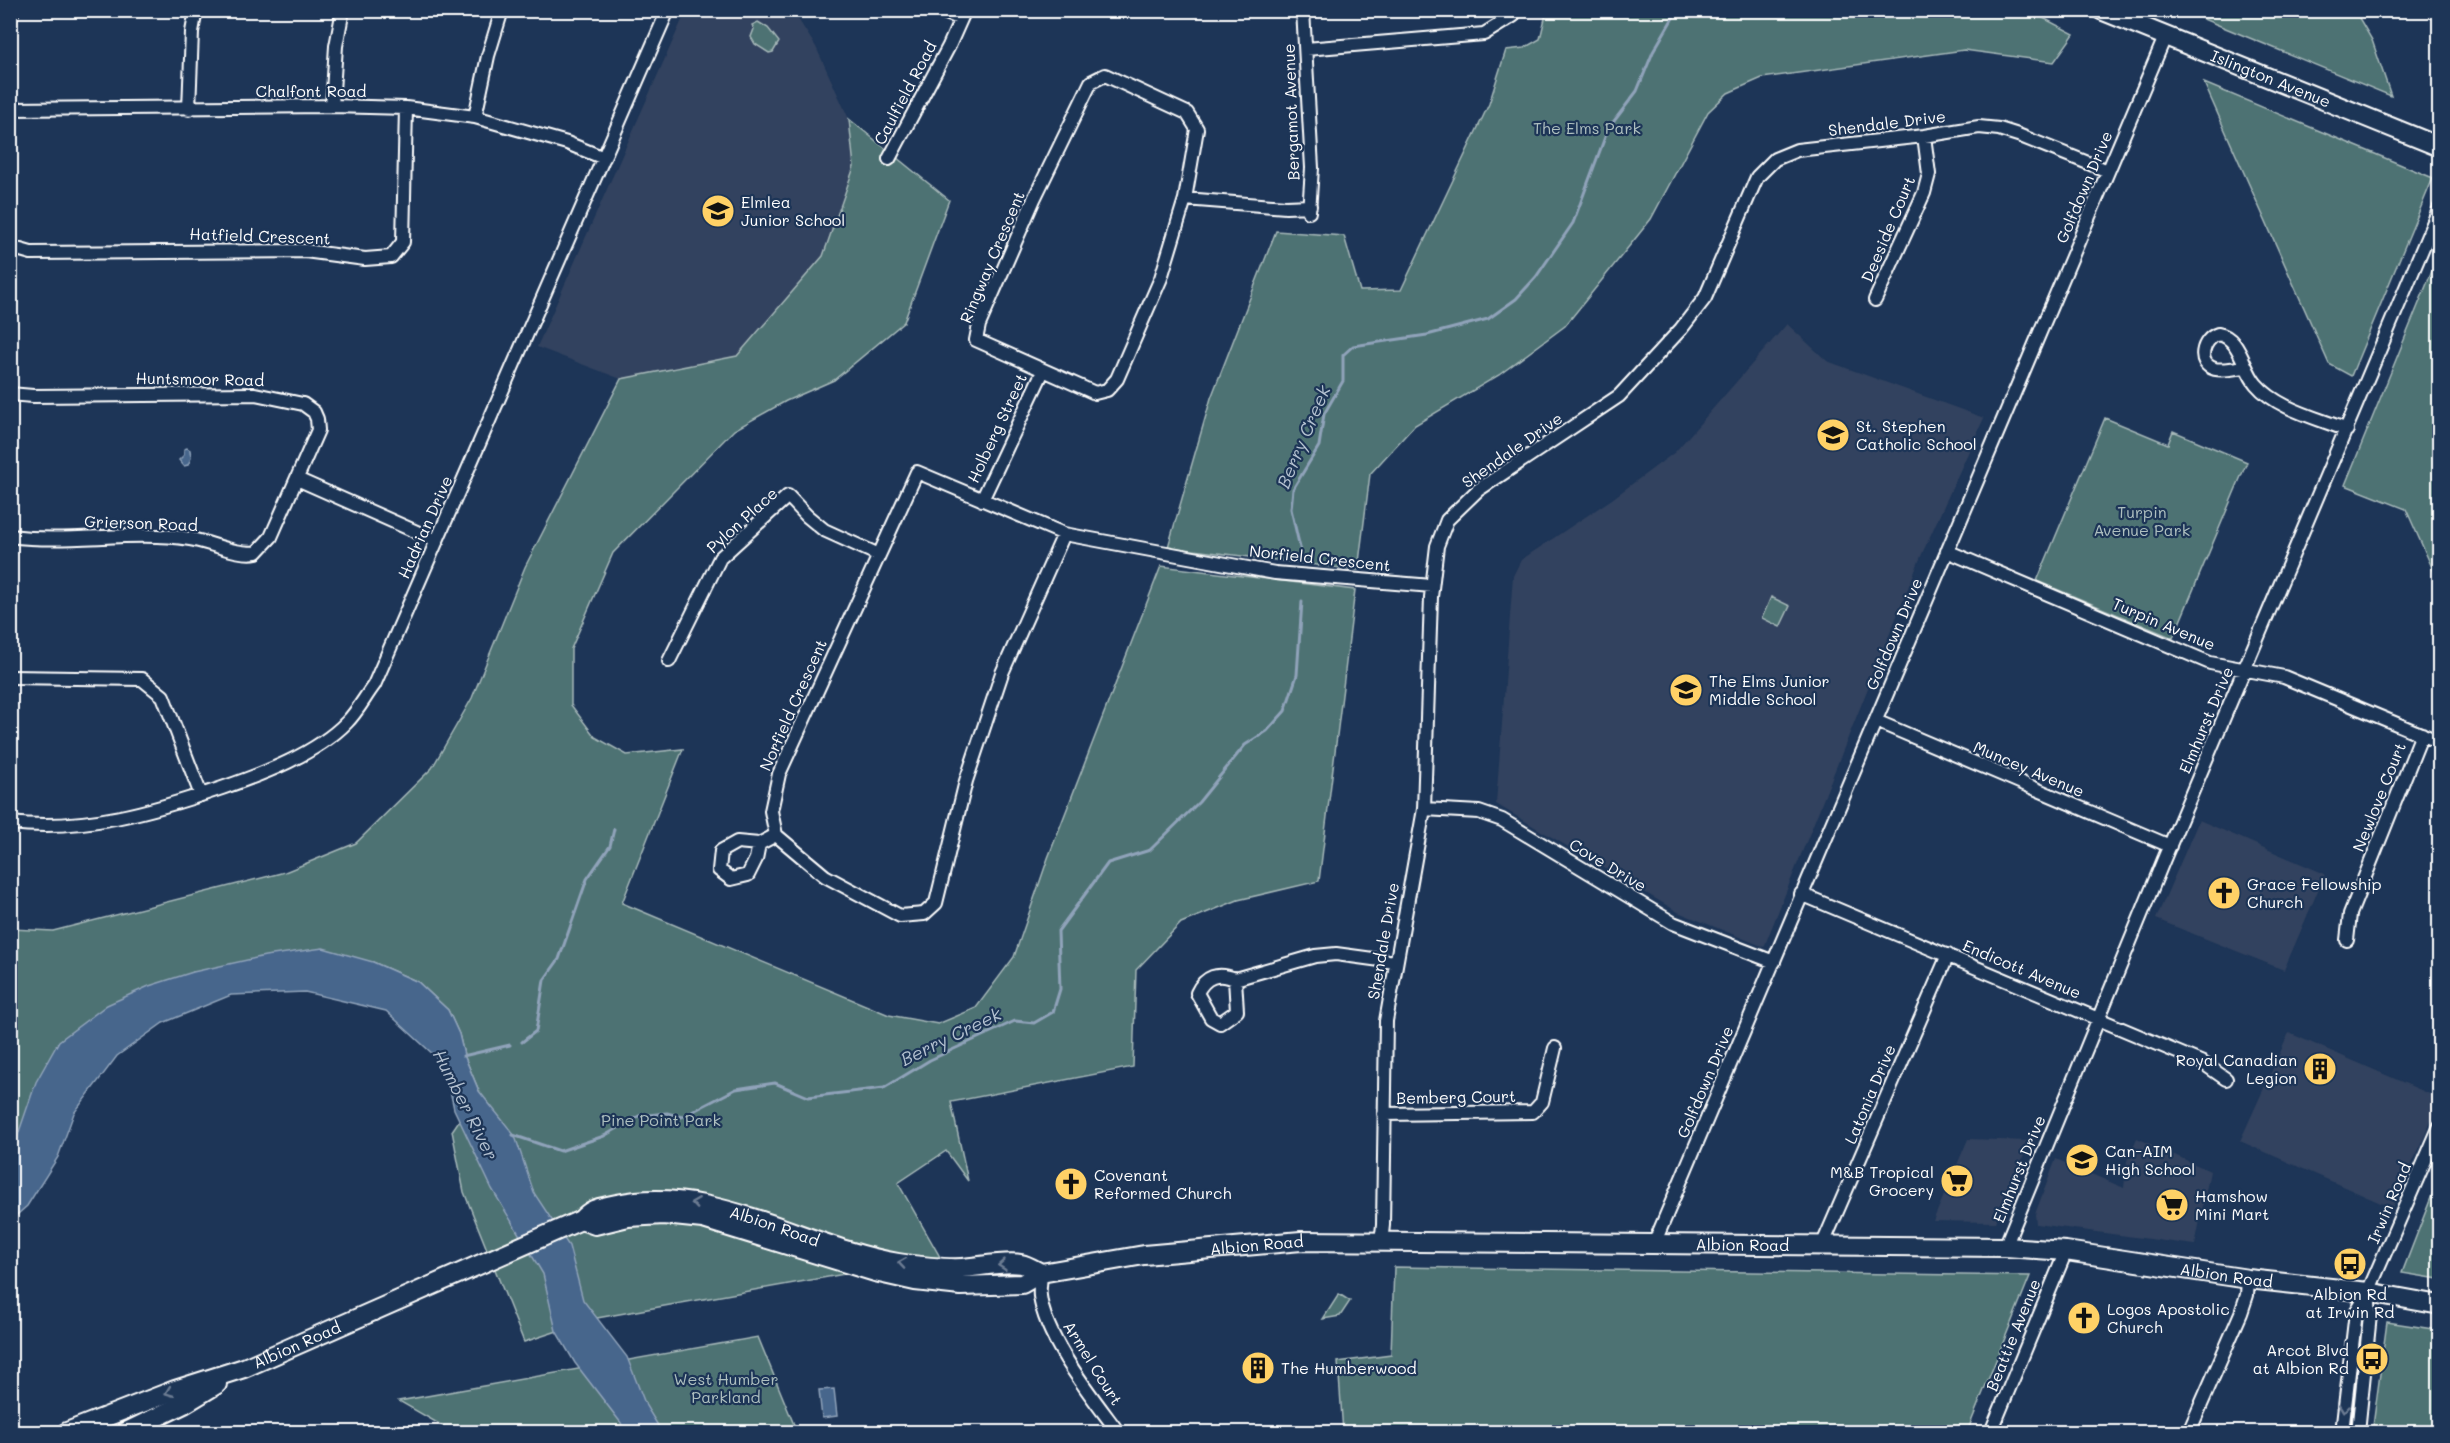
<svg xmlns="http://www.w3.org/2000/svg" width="2450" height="1443" viewBox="0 0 2450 1443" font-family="Mali,sans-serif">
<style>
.built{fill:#32425e}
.green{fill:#4e7273;stroke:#a6b8b9;stroke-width:1.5}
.water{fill:#46668c;stroke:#90a3ba;stroke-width:1.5}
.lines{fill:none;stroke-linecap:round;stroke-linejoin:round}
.stream{stroke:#90a3ba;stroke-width:3}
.minor-casing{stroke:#fff;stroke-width:16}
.secondary-casing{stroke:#fff;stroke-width:22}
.minor{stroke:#1d3557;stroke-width:12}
.secondary{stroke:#1d3557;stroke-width:18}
.oneway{stroke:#6c7c92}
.labels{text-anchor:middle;stroke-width:4.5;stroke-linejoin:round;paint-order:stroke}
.street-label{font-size:16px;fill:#fff;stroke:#1d3557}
.park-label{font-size:16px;fill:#afc0c0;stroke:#1d3557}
.poi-label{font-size:16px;fill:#fff;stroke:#1d3557;text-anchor:start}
.water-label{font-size:18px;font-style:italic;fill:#b5c2d1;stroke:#1d3557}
</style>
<rect width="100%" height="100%" fill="#1d3557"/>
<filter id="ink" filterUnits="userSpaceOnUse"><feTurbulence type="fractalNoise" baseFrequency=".0167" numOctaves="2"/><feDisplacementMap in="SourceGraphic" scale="12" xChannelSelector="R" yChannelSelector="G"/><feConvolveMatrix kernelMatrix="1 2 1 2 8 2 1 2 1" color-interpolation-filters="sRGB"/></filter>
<g filter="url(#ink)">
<!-- built -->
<path class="built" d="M686,11H793L816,47L849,119L854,167L823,256L737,356L621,379L537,347Z
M1787,324L1827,361L1984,418L1921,556L1764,947L1678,912L1496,804L1513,576L1521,560L1612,499L1675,452Z
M2199,820L2325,874L2284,970L2156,919Z
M2289,1033L2439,1098V1104L2392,1208L2240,1141Z
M2137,1138L2210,1171L2195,1245L2036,1224L2035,1214L2056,1159L2124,1188L2127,1161Z
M1968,1139L2030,1141L1996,1222L1933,1221Z"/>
<!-- green -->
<path class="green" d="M1608,10H2028L2074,34L2054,62L1964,50L1762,78L1728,93L1708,112L1651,219L1565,326L1499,375L1415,425L1370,474L1358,570L1168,547L1211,398L1276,231L1344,236L1360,291L1401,290L1489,104L1506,50L1524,48L1540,39L1546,14L1603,13Z
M2184,11H2355L2372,40L2391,96Z
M758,22L768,28L779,42L773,52L769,53L755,44L751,37L754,29L752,25Z
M2204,83L2433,178L2351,376L2329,364Z
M849,119L949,200L904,322L834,380L786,401L734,430L613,553L571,649V705L595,737L627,755L683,749L622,903L889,1015L938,1024L976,1008L1014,957L1048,858L1161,566L1355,590L1319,881L1238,900L1181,923L1136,970L1133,1067L951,1102L968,1181L946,1151L898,1183L940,1257L597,1318L524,1342L464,1192L452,1131L479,1091L464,1055L459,1034L448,1010L418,982L373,962L193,972L11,1155V929L53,931L285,872L356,843L432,768L472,698L525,567L621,379L737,356L823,256L854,167Z
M2439,254H2440L2439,583L2406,509L2345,485Z
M2105,418L2168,444L2173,431L2247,462L2173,638L2037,581Z
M1771,597L1790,606L1780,627L1762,618Z
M2439,1177V1279L2402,1273Z
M1394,1267L2030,1276L1967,1432H1343L1338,1362L1391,1355Z
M1339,1294L1350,1301L1340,1316L1323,1319Z
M2387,1322L2439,1330V1432H2393L2373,1426Z
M758,1337L797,1432H453L399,1401Z"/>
<!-- water -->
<path class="water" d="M187,448L190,450L191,458L188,465L184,466L179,460L184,455V449Z
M323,948L373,962L418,982L448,1010L459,1034L464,1055L479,1091L515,1136L534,1193L569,1246L583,1300L627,1357L646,1406L662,1432H625L621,1423L575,1363L556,1331L543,1274L492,1189L454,1109L447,1076L436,1057L386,1011L305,992L231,995L163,1023L117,1056L74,1113L58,1157L27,1206L11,1220V1155L36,1082L59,1041L107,1005L149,986L193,972L265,956Z
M834,1389L837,1416L822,1418L819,1390Z"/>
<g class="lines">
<!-- stream -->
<path class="stream" d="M1300,548L1291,509L1293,489L1319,446L1324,414L1343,381V355L1353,346L1427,335L1488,319L1516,299L1536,277L1573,223L1608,129L1637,91L1653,52L1674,16L1682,10
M522,1042L536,1031L544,980L559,959L587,879L610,846L614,829
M463,1056L510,1045
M513,1135L560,1151L604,1136L639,1116L667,1113L682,1117L736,1089L775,1083L808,1097L884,1088L930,1060L1015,1021L1034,1023L1053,1012L1060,989L1058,931L1108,863L1150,850L1199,802L1245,745L1267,731L1285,711L1297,675L1302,601"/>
<defs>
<path id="minor" d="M939,10L961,19
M1303,10L1312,168L1309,212
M10,17L13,10
M1306,49L1484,34L1513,16
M1105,75L1187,113L1197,129L1185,199L1161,278L1117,379L1107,390L1095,393L976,340L979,325L1034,199L1091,82Z
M332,106L336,46L343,10
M10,109L332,106L406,108L475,117L567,143L604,158
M189,109L192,32L196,10
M475,117L488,56L502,10
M889,159L949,46L965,10
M1185,199L1286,207L1310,206
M10,247L31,253L305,251L365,259L391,257L403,242L406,108
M1875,300L1924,193L1929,174L1924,136
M2244,367C2235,368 2224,371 2215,369C2196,364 2202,339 2218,334C2240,337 2243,369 2256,384C2277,409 2318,418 2347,430
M10,394L33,396L255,394L303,404L314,412L317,419L318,430L271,537L257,552C238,556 210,542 190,539C131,530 70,544 10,536
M297,479L437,541
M982,500L1043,371
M1064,534L1002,673L966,781L936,903L924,914L900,916L825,876L776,835L771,811L779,774L917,472L1064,534L1275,573L1432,586
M1947,551L2210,663L2284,677L2440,742
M669,661L720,558L788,496L807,516L824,530L879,555
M10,677L142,679L163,696L201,795
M1876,721L2170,846
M1424,809L1479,812L1502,820L1673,923L1774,962
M10,823C83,832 154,811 222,788C263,774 316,754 347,722C357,712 365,697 374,685L668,10
M759,844L756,859L748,875L731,879L719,870L721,851L737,842L759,844L776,835
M1801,894L2203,1063L2226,1079
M2347,940L2350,914L2422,734
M1235,979L1237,1011L1220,1023L1211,1018L1197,993C1205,976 1218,972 1235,979L1315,956L1336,954L1395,962
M1384,1114L1533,1112L1542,1102L1555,1048
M1381,1243L1383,1225L1386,1021L1424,809L1431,597L1437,546L1447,520L1478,490L1619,396L1681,329L1705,298L1757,177L1775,159L1797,150L1924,136L1979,127L1999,129L2018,135L2108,171
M1654,1244L2165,37
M1822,1246L1948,955
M2005,1247L2164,859L2440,207
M1041,1273C1041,1280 1039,1289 1040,1296C1045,1339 1093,1398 1118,1432
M1991,1432L2066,1251
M2189,1432L2241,1313L2247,1295L2248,1279
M2342,1432L2356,1312L2368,1292L2440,1126
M2358,1432L2370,1315L2368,1292"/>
<g id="secondary">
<path id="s1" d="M2101,10L2440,147"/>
<path id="s2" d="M581,1220L595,1225L628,1217L664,1215L703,1219L875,1272L915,1281L961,1286L1022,1284L1041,1273L1144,1255L1301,1241L2005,1247L2066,1251L2248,1279L2368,1292L2440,1305"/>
<path id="s3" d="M67,1432L175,1390L244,1368L581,1220C593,1207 600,1208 617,1204C713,1183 805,1248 898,1263C919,1266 941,1269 962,1268C978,1267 1005,1261 1021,1264C1027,1265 1035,1270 1041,1273"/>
<path d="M126,1432L184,1404L217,1384"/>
</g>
</defs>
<!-- minor casing -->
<use href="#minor" class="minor-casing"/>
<!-- secondary casing -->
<use href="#secondary" class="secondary-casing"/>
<!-- minor -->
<use href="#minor" class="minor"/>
<!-- secondary -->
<use href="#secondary" class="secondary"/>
</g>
<!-- one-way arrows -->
<defs><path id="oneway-chevron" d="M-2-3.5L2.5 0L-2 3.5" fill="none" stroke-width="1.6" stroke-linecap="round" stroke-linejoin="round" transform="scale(1.5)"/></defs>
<g class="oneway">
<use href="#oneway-chevron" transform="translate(695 1203) rotate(-172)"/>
<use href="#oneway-chevron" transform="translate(902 1263) rotate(-171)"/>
<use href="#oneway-chevron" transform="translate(1002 1265) rotate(175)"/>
<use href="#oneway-chevron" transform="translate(169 1392) rotate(159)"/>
<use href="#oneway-chevron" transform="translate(2344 1409) rotate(95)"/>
</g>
</g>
<!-- icons -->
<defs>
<symbol id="school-disc" viewBox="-11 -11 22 22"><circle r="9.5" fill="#ffd166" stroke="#1d3557"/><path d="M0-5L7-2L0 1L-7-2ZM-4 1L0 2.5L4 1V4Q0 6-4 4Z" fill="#111"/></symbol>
<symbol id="church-disc" viewBox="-11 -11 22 22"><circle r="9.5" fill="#ffd166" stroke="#1d3557"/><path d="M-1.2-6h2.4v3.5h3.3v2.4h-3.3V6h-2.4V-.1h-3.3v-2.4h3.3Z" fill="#111"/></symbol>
<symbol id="building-disc" viewBox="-11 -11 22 22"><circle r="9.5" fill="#ffd166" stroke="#1d3557"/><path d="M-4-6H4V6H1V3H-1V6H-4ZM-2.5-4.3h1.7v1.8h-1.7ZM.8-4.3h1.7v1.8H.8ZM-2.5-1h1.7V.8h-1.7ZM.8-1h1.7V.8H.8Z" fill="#111"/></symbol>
<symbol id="supermarket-disc" viewBox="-11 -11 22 22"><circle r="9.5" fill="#ffd166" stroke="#1d3557"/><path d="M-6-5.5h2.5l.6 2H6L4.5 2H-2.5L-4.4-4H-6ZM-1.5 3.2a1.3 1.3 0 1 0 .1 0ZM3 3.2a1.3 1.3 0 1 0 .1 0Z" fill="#111"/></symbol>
<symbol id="bus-disc" viewBox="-11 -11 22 22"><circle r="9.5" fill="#ffd166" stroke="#1d3557"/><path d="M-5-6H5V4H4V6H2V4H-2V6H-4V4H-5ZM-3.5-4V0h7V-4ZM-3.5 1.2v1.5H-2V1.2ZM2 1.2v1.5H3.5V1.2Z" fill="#111"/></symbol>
</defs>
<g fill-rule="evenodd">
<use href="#school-disc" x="699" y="192" width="38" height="38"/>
<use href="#school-disc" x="1814" y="416" width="38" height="38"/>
<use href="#school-disc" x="1667" y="671" width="38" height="38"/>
<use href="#church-disc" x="2205" y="874" width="38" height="38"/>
<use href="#building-disc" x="2301" y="1050" width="38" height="38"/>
<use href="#school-disc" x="2063" y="1141" width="38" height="38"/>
<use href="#supermarket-disc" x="1938" y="1162" width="38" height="38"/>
<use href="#church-disc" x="1052" y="1165" width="38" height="38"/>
<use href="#supermarket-disc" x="2153" y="1186" width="38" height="38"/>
<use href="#bus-disc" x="2331" y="1245" width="38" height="38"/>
<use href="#church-disc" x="2065" y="1299" width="38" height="38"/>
<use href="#bus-disc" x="2353" y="1340" width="38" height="38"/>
<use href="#building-disc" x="1239" y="1349" width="38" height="38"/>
</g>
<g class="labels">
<!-- street labels -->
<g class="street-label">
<text dy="6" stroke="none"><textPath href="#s1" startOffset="183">Islington Avenue</textPath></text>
<text x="311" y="97">Chalfont Road</text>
<text transform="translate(905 93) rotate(-62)" y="6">Caulfield Road</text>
<text transform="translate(1291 112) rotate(-92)" y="6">Bergamot Avenue</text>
<text transform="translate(1887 123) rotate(-7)" y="6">Shendale Drive</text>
<text transform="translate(2084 187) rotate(-67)" y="6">Golfdown Drive</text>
<text transform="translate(1888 229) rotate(-67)" y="6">Deeside Court</text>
<text transform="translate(260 236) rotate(2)" y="6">Hatfield Crescent</text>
<text transform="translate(992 257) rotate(-67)" y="6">Ringway Crescent</text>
<text transform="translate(200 379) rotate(1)" y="6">Huntsmoor Road</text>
<text transform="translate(997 428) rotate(-65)" y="6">Holberg Street</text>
<text transform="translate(1512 450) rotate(-35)" y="6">Shendale Drive</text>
<text transform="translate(742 520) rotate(-42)" y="6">Pylon Place</text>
<text transform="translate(141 523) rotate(2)" y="6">Grierson Road</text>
<text transform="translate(425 527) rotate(-66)" y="6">Hadrian Drive</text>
<text transform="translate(1320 558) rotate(6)" y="6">Norfield Crescent</text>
<text transform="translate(2164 624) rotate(23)" y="6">Turpin Avenue</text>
<text transform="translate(1894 634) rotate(-67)" y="6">Golfdown Drive</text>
<text transform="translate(793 705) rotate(-66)" y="6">Norfield Crescent</text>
<text transform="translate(2206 720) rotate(-67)" y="6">Elmhurst Drive</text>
<text transform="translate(2029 769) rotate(23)" y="6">Muncey Avenue</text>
<text transform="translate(2379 797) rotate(-68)" y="6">Newlove Court</text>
<text transform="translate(1608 865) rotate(31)" y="6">Cove Drive</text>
<text transform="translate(1383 941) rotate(-80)" y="6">Shendale Drive</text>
<text transform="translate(2022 969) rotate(23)" y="6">Endicott Avenue</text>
<text transform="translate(1705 1082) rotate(-67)" y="6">Golfdown Drive</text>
<text transform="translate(1870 1094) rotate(-67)" y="6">Latonia Drive</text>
<text transform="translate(1456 1097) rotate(-1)" y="6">Bemberg Court</text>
<text transform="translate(2019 1169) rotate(-68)" y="6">Elmhurst Drive</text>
<text transform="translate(2389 1203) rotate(-67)" y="6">Irwin Road</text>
<text dy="6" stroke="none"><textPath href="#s3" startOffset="758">Albion Road</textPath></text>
<text dy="6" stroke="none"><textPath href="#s2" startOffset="1178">Albion Road</textPath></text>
<text dy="6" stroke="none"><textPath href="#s2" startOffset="692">Albion Road</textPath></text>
<text dy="6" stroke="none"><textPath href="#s2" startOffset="1664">Albion Road</textPath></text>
<text transform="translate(2013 1335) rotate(-68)" y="6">Beattie Avenue</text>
<text dy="6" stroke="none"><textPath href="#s3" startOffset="246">Albion Road</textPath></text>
<text transform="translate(1093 1363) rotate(58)" y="6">Armel Court</text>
</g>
<!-- park labels -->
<g class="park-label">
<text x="1587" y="134">The Elms Park</text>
<text x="2142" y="518">Turpin<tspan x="2142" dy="18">Avenue Park</tspan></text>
<text x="661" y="1126">Pine Point Park</text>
<text x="726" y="1385">West Humber<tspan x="726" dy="18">Parkland</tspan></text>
</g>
<!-- poi labels -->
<g class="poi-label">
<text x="741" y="208">Elmlea<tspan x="741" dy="18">Junior School</tspan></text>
<text x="1856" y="432">St. Stephen<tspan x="1856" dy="18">Catholic School</tspan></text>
<text x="1709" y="687">The Elms Junior<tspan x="1709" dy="18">Middle School</tspan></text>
<text x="2247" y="890">Grace Fellowship<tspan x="2247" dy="18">Church</tspan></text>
<text x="2297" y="1066" text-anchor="end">Royal Canadian<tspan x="2297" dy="18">Legion</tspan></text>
<text x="2105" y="1157">Can-AIM<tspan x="2105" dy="18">High School</tspan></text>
<text x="1934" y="1178" text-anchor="end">M&amp;B Tropical<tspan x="1934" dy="18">Grocery</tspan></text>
<text x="1094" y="1181">Covenant<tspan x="1094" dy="18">Reformed Church</tspan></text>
<text x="2195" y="1202">Hamshow<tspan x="2195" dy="18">Mini Mart</tspan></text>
<text x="2350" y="1300" text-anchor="middle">Albion Rd<tspan x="2350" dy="18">at Irwin Rd</tspan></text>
<text x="2107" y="1315">Logos Apostolic<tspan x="2107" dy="18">Church</tspan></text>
<text x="2349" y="1356" text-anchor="end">Arcot Blvd<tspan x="2349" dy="18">at Albion Rd</tspan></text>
<text x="1281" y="1374">The Humberwood</text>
</g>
<!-- water labels -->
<g class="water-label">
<text transform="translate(1304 437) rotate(-67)" y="6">Berry Creek</text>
<text transform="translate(951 1037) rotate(-26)" y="6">Berry Creek</text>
<text transform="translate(465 1105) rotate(63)" y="6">Humber River</text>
</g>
</g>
<!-- margin -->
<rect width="2450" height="1443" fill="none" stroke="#1d3557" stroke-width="36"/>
<rect x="18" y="18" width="2414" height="1407" fill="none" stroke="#fff" stroke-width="2" filter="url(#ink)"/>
</svg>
